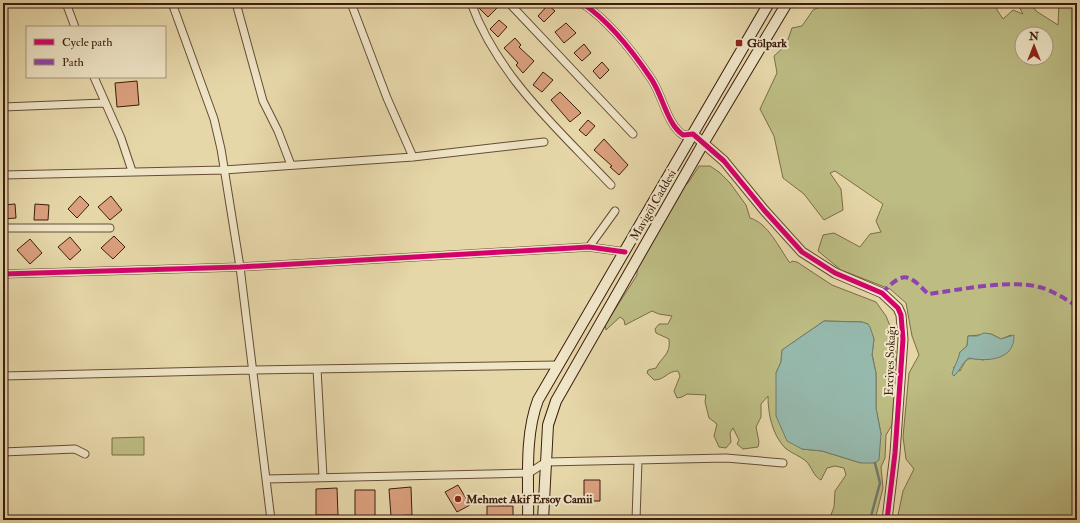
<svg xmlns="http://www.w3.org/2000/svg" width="1080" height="523" viewBox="0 0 1080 523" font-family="'IM FELL Double Pica',serif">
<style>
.green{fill:#bcbc83;stroke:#7c6c48;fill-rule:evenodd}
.water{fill:#96b9ad;stroke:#727b6d}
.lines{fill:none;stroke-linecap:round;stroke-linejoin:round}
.stream{stroke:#727b6d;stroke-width:2.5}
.building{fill:#dba07e;stroke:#3c1d0e}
.minor-casing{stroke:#664c35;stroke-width:9}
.tertiary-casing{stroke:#664c35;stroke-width:11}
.secondary-casing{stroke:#3c1d0e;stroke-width:12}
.minor{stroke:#efe5c7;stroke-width:7}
.tertiary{stroke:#efe5c7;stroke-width:9}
.secondary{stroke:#efe5c7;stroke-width:10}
.quiet{stroke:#8e44ad;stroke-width:4;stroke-dasharray:8 4;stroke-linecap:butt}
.cycleway-casing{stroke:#efe5c7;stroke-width:8}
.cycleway{stroke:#d6006c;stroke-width:5}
.poi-dot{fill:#8f2418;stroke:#efe5c7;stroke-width:1.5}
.labels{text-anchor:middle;stroke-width:4;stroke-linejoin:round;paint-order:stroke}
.poi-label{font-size:12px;font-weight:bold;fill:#3c1d0e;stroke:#efe5c7;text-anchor:start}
.street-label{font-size:12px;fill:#3c1d0e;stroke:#efe5c7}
</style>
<rect width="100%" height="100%" fill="#e6d7a9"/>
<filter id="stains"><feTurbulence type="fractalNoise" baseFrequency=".005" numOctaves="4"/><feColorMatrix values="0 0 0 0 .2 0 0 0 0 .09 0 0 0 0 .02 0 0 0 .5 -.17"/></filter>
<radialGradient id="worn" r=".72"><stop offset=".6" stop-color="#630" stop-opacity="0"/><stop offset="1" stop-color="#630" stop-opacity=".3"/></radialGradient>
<!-- green -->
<path class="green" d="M828,3H905L920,8L929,7L926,3H997V10L1003,19L1013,10L1023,14L1018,5L1019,3H1031L1036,11L1058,25L1059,3H1077V520H897L903,491L914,469L906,459L903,437L909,373L919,355L912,336L906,303L890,289L841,270L818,251L823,235L834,233L860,247L870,234L881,232L876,221L883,204L835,171L830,173L841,189L843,210L824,220L804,194L783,178L774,136L760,109L777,73L774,56L786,45L792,28L802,26L813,10ZM1022,34H1046V58H1022ZM991,334L1001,339L1011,335L984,360C967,358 968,356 960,371L953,368L958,363L960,352L967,346L968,336Z
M699,166H710L719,172L730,183L746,205L750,218C768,223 779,248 790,263L792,261L797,262L832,285L876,302L886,316L895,338L896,362L892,425L886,435L885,458L881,467L883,488L875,520H829L834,507L835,491L846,475L844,468L835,466L827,468L821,480C813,476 812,467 806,461C800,456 791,453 785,448C772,434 768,414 768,396L761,404V417L756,427L759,442L758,447L743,449L737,444L739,440L733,428L730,433L731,442L726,448L719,447L714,436L717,424L709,418L705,402L706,395L687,394L682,397L677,398L674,391L680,376L678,371C667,371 665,380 654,380L647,373L648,370L656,368C662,356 671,355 669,339L656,333L655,329L659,324H668L672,316L659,314L652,311L625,325L624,320L620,317L606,330L605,325L637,275V269L662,222L679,197L682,189L688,183ZM824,321L862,322L868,324L874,339L872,354L876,373V408L881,434L861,463L822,451L802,449L776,373L781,362L782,350Z
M144,437V455H112V438Z"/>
<!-- water -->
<path class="water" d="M824,321L862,322L868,324L870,327L874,339L872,355L876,373V408L881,434L879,460L875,463H861L822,451L802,449L787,441L776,416V373L781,362L782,350Z
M984,333L991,334L1001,339L1014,335C1015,360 988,362 969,358C963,361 960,371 954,376L952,374C954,366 958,361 960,352L967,346L968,336H977Z"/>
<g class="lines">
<!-- stream -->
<path class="stream" d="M870,520L880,483L875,463"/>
</g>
<!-- building -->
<path class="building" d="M484,3H493L497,8L488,17L479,8Z
M548,5L555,11L544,22L538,16Z
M499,20L507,27L498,37L490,29Z
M566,23L576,33L564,43L555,32Z
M515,38L521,45L519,47L534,61L523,73L516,65L518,63L504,48Z
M584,44L591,53L582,61L574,53Z
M602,62L609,70L600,79L593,71Z
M543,72L553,80L542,92L533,85Z
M137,81L139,105L117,107L115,83Z
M560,92L581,113L570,122L551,100Z
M588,120L595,126L586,136L579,130Z
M604,139L628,165L619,175L610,167L612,166L594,150Z
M80,196L89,205L77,218L68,209Z
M111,196L122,210L110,220L98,207Z
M15,204L16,218L3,219V205Z
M35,204L49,205L48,220H34Z
M114,236L125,247L113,259L101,248Z
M70,237L81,250L70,260L58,247Z
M30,239L42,253L30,264L17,250Z
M584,480H600V501H584Z
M458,485L470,505L457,512L445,492Z
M411,487L412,515L391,516L389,489Z
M337,488L338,515H316V489Z
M355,490H375V520H355Z
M487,506H513V520H487Z"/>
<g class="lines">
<defs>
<path id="minor" d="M66,3L75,27
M172,3L214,119L221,149L240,267L271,520
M236,3L263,101L278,131L291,165
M351,3L387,98L413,157
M471,3C498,77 558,129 611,185
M509,3L633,134
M582,3C609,21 634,53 652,80C663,97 667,124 683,135L693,134
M94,77L121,138L132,171
M3,107L104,103
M3,175L224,170L413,157L544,142
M3,228H110
M589,247L615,211
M3,274L240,267L589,247L625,252
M317,369L323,477
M3,376L252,370L558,365
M3,452L75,449L85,454
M266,479L529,473L546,462L726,458L783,463
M636,520L638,460"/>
<path id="tertiary" d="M693,134L724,161L764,210L802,252L835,273L882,293L898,308L901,315L903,339L895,453L887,520"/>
<path id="secondary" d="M528,520C529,481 524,437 538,400L769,3
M543,520L548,425L556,401L704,142L787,3"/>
</defs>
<!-- minor casing -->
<use href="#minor" class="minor-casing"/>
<!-- tertiary casing -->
<use href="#tertiary" class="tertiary-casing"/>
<!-- secondary casing -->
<use href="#secondary" class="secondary-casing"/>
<!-- minor -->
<use href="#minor" class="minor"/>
<!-- tertiary -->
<use href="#tertiary" class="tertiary"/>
<!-- secondary -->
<use href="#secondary" class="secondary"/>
<!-- quiet -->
<path class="quiet" d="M882,293C903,271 908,273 928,294C959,290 1010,279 1039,287C1052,290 1065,299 1077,306"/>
<defs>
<path id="cycleway" d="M582,3C609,21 634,53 652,80C663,97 667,124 683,135L693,134L724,161L764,210L802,252L835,273L882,293L898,308L901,315L903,339L895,453L887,520
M3,274L240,267L589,247L625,252"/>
</defs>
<!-- cycleway casing -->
<use href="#cycleway" class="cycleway-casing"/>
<!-- cycleway -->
<use href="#cycleway" class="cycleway"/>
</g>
<!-- markers -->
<g class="poi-dot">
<rect x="735" y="39" width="8" height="8" rx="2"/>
<circle cx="458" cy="499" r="4"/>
</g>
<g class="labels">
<!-- poi labels -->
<g class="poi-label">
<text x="747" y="47">Gölpark</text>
<text x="466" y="503">Mehmet Akif Ersoy Camii</text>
</g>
<!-- street labels -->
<g class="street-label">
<text transform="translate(653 205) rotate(-60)" y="4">Mavigöl Caddesi</text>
<text transform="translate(890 361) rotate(-88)" y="4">Erciyes Sokağı</text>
</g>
</g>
<!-- margin -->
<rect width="1080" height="523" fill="none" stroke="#e6d7a9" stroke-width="16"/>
<rect x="4" y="4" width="1072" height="515" fill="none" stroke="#3c1d0e" stroke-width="2"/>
<rect x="8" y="8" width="1064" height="507" fill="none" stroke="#3c1d0e"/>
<!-- legend -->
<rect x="26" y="26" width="140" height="52" fill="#efe5c7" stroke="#a7957d"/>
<rect x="34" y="39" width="20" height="6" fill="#d6006c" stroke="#a7957d"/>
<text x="62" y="46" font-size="12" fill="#3c1d0e">Cycle path</text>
<rect x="34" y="59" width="20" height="6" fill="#8e44ad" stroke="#a7957d"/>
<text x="62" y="66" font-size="12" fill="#3c1d0e">Path</text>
<!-- north arrow -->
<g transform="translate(1034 46)"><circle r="19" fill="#efe5c7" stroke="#a7957d"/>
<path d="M0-3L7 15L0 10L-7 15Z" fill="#8f2418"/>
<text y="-6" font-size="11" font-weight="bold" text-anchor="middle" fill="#3c1d0e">N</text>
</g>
<rect width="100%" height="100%" filter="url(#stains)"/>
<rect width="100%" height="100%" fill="url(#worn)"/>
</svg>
